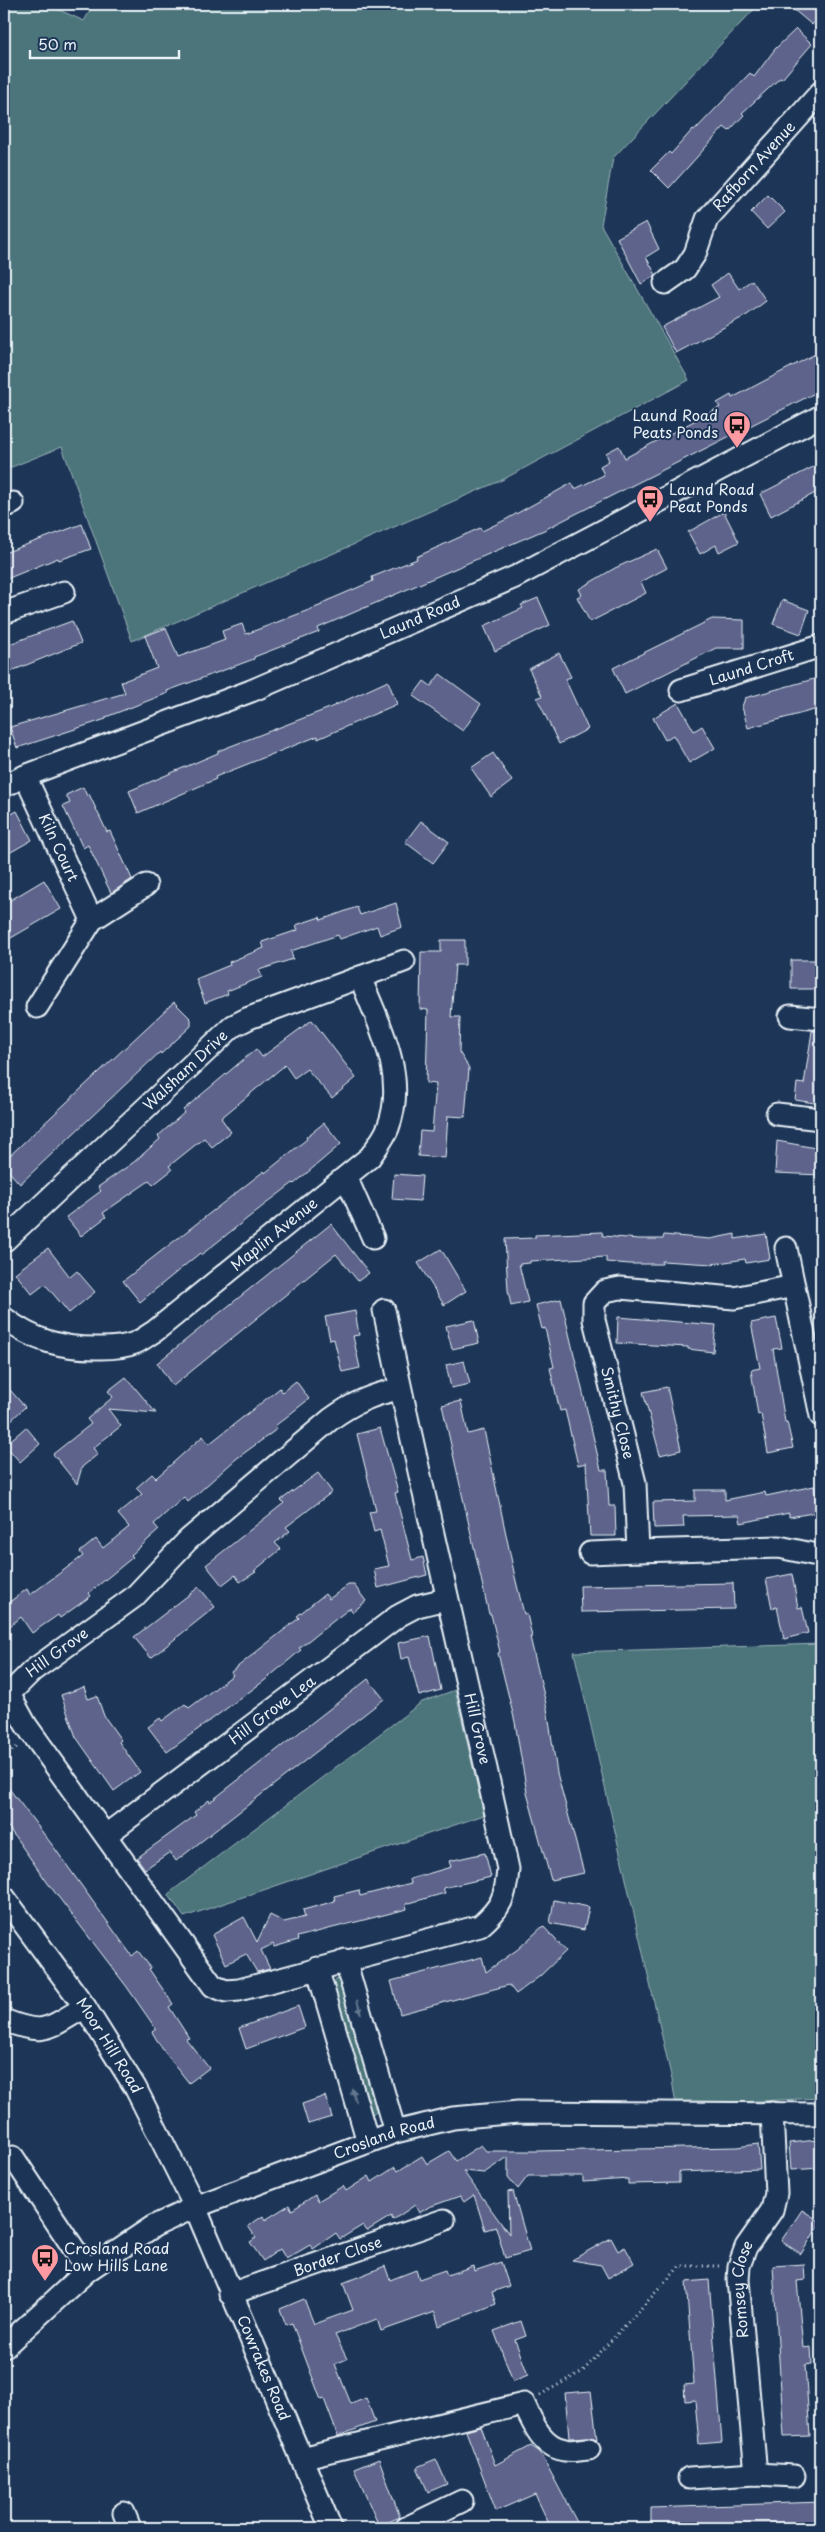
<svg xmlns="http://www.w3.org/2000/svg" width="825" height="2532" viewBox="0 0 825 2532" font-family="'Playpen Sans',sans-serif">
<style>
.green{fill:#4c757a;stroke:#9ab3b9}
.building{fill:#5d648b;stroke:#e8f1f8}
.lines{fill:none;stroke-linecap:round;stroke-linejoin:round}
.minor-casing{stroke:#e8f1f8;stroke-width:25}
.path{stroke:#e8f1f8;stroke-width:3;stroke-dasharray:1 4;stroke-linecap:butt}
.minor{stroke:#1d3557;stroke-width:21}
.oneway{fill:#64778f}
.labels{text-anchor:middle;stroke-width:4;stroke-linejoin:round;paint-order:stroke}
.street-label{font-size:15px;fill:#e8f1f8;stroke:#1d3557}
.poi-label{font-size:15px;fill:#e8f1f8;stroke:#1d3557;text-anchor:start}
</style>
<rect width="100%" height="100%" fill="#1d3557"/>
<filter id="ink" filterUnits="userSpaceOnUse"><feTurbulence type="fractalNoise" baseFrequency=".02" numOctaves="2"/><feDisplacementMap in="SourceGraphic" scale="10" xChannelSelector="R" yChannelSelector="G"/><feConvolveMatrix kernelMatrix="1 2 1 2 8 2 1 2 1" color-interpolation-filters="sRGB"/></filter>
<g filter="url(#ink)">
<!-- green -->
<path class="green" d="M4,4H46L84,21L94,4H759L613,158L601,225L689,380L502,480L132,641L62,447L4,470Z
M821,1644V2098L676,2105L672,2080L574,1652Z
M455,1690L484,1815L184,1917L168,1894L422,1702Z
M341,1979L380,2111L369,2115L329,1982Z"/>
<!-- building -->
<path class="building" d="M787,4H821V15L812,25Z
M796,29L812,44L782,79L780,78L742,113L744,115L729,131L724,127L669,188L651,170L669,152L671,154L693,129L695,130L750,73L754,77L775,49Z
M768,195L785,212L767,229L751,212Z
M646,222L659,249L646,257L656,275L641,284L617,238Z
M728,273L739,289L752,280L766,301L747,315L676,353L662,327L719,297L711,285Z
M821,351V390L544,530L318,628L319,632L254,657V659L167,691L168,693L106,717V719L17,748L10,727L125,693L121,682L157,668L145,636L166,628L178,657L225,640L222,631L242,624L246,634L322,605V603L373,581L372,577L417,559L416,557L480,528L482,531L505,520L572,483L575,489L604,475L600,466L609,461L606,453L619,446L625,458L720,407L717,403L731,395L732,398Z
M821,463V490L771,516L760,494Z
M724,512L739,542L719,552L716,545L700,554L688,532Z
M82,524L91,549L59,560L58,558L4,580V553Z
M657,549L667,568L641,582L646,593L590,622L577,597L582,595L579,589L615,568Z
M538,598L550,625L495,651L484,626L523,608L521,605Z
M782,600L809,610L801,634L773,624Z
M712,619L744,620V648H716L625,694L613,668Z
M72,621L81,643L4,674V646Z
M559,653L571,677L565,679L588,729L559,744L537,698L542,696L529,669Z
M440,674L481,704L463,731L413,696L424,681L431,686Z
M821,677V708L748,728L742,707L745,698Z
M388,681L397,704L318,739V736L215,777L216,779L138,813L129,791L218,753V751L327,709Z
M678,703L694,731L702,726L715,748L689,763L673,735L665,740L653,718Z
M493,753L512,781L491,797L471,768Z
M83,787L87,796L89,794L107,832L110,831L132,879L111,893L88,845L83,848L63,806L70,803L66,795Z
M17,811L32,840L4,856V818Z
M421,821L449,842L433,863L405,842Z
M44,880L61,909L4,942V904Z
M396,903L402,927L380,935L377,926L340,939L338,935L291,951L293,959L259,970L262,977L227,991L228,994L205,1003L196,979L230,965L229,962L264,948L262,942L298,930L296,925L320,917L321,920L357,907L360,915Z
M441,940H465V965H455L451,1017H460L459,1052L469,1068L465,1117L448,1116L445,1158L418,1156L420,1131L432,1132L436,1084L426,1083L428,1010L420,1009L421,952H441Z
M791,960H820L821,989H791Z
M174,1002L191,1019V1026L161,1054L160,1052L20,1184L4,1166V1161Z
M312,1020L356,1078L332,1098L307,1069L294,1078L285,1065L221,1118L231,1132L212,1147L204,1138L169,1166L172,1170L153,1185L149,1181L103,1213L106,1217L81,1236L66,1217L101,1191L98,1187L134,1162L160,1139L158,1136L185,1112L183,1110L256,1049L262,1057Z
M812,1031H821V1104L795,1100L797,1083L804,1084Z
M324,1123L341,1144L294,1184L293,1183L263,1206L201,1255L200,1253L140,1302L123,1281L264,1171L265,1173L307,1139L306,1137Z
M777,1141L821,1149V1175L775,1173Z
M394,1174L422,1176L420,1201L392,1199Z
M331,1224L369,1273L358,1281L336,1254L173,1386L157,1363Z
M602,1232L603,1236L639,1239H663L664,1235L710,1239L735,1234V1239L766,1234L770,1259L746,1263L745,1259L712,1264L662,1261V1264H630L606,1262V1257L530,1261V1263L519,1264L528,1302L511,1306L508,1290L505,1239L535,1238V1235Z
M48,1248L70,1277L77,1271L95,1292L69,1313L45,1284L32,1294L15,1273Z
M441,1249L466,1291L444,1305L418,1263Z
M561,1299L601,1470H607L609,1506H615L616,1536H590L586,1463L578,1465L565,1410L560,1411L550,1368L554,1367L545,1328L542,1329L536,1305Z
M355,1311L359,1335L353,1336L360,1368L342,1372L334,1339L330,1340L325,1317Z
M618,1317L716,1325L713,1352L688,1349V1347L617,1343Z
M776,1318L782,1348L773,1349L785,1422H787L793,1448L768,1453L761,1414L758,1415L751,1370L760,1368L751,1323Z
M474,1320L479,1343L452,1349L446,1326Z
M464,1361L470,1384L451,1388L446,1365Z
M126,1377L156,1413L108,1409L121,1426L93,1448L98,1454L82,1467L77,1484L53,1454L91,1424L87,1419L113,1397L108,1391Z
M296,1381L309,1399L275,1426L277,1429L236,1459L188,1502L184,1497L154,1524L159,1530L131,1555L133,1557L89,1593L91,1596L60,1618L58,1615L32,1633L21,1617L4,1631V1606L27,1589L30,1595L83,1556L80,1552L96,1539L103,1548L129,1527L118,1514L142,1494L136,1488L152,1474L156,1478L203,1436L209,1444L280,1388L282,1392Z
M4,1383L25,1407L4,1427Z
M667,1387L681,1450L660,1455L643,1392Z
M461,1401L468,1434L484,1430L515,1577L524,1614H527L532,1637H530L547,1708L557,1773L584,1873L551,1880L527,1793L515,1722L498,1653L500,1652L491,1614H489L442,1405Z
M26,1427L40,1444L20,1462L5,1445Z
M380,1428L398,1492L395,1493L412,1560L423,1557L427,1575L378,1588L374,1569L389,1566L380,1530L374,1532L369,1512L376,1511L357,1434Z
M318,1473L332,1492L286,1527L290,1531L275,1543L281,1549L254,1571L256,1572L240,1582L235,1575L222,1585L206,1565L284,1503L281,1500Z
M814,1486L819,1512L789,1517V1513L741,1523L739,1515L683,1516L684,1527L654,1528L653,1502L695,1501V1490H725V1500L765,1492L766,1496Z
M792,1574L798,1608L802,1607L808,1633L784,1639L777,1607L772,1608L766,1579Z
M733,1583L734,1609L581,1612L580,1586Z
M348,1585H354L366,1601L353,1612L350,1608L299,1648L301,1650L264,1681L167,1752L148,1727L160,1718L162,1721L185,1704L189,1708L233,1675L231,1672L299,1618L297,1616L325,1594L329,1599Z
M199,1587L215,1607L151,1658L134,1637Z
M430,1636L441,1690L419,1696L409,1657L401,1659L398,1643Z
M368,1679L384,1699L176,1861L170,1852L145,1869L137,1858L196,1815L194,1812L209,1800L210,1802Z
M84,1687L88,1699L97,1696L104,1716L121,1740L119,1742L140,1772L114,1791L76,1737L61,1695Z
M4,1782L53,1846L132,1956L138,1951L151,1968L149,1969L173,2004L169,2007L189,2038L186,2039L209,2068L189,2083L163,2050L152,2032L156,2029L127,1987L47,1882L4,1821Z
M485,1853L491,1877L443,1888L445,1893L406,1904L407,1909L297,1937L298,1940L274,1947L273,1944L261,1950L270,1969L257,1972L246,1954L226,1964L212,1935L244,1917L257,1942L270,1915L284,1922L305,1917L303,1910L335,1901L334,1896L359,1890L360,1896L411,1883L410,1879L451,1867L449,1861Z
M554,1900L589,1907L584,1930L550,1923Z
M543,1926L566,1951L540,1976L516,1994L509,1985L400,2014L391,1981L482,1957L486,1972L518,1949Z
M298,2006L305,2027L246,2049L239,2028Z
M325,2096L332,2117L308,2124L302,2104Z
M817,2140L820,2168L791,2170L789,2143Z
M758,2144L760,2169L679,2172V2183L628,2184V2179L583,2182V2176H528L518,2189L508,2177V2157L484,2173L463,2171L509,2234L508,2192L513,2191L530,2251L505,2258L496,2227L485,2230L474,2195L464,2202L460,2196L429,2207L419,2213L415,2205L393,2220L391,2216L367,2231L363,2225L340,2239L336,2233L313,2249L310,2245L286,2259L280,2249L263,2261L250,2242L256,2238L248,2226L263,2216L265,2220L289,2205L292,2210L315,2195L318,2201L343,2186L346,2191L369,2176L372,2182L395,2167L398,2171L422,2156L427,2164L449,2151L456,2161L481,2145L486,2151H537L737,2147Z
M802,2210L821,2222L801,2254L781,2241Z
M611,2238L618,2251L625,2247L634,2263L608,2278L601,2265L572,2260Z
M501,2262L509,2286L492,2292L496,2304L439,2326L435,2312L381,2331L377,2319L335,2335L347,2359L335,2364L351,2404L366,2398L375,2422L338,2436L324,2399L321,2400L292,2323L286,2325L280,2309L304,2299L314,2324L353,2310L343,2283L385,2266L390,2280L416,2270L419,2279L445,2270L447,2275L473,2266L474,2271Z
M804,2264L805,2280L797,2281L803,2348L811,2347L812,2364L805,2365L810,2436L784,2437L773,2266Z
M709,2280L722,2442L699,2444L695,2400L685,2401L684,2385L694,2384L686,2282Z
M521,2321L526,2336L515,2340L528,2375L513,2381L494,2331Z
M591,2391L597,2439L588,2437L569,2438L565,2393Z
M481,2427L495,2465L531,2446L540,2452L580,2528H551L535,2494L496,2511L466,2431Z
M379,2459L400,2517L379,2526L354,2469Z
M436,2459L447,2484L428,2492L417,2467Z
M821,2502V2527L651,2528V2508Z"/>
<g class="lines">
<defs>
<g id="minor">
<path id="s1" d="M665,283L685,269L695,254L707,219L821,92"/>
<path d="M4,507L13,503"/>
<path d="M4,613L64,592"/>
<path id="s2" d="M681,690L821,646"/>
<path id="s3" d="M25,776L92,920"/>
<path id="s4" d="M4,786L25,776L251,691L515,577L821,416"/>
<path d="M37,1007L92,920L146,885"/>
<path d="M790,1016L821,1019"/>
<path d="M777,1114L821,1119"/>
<path d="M346,1177L373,1238"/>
<path id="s5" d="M4,1241L233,1026L249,1018L404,961"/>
<path d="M786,1248L821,1416"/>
<path id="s6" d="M794,1286L734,1298L620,1288L605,1291L594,1303V1320L635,1483L638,1551L779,1547L817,1555"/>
<path id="s7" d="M384,1310C423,1497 468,1682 508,1869C506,1897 501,1908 480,1926L239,1990L226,1991L213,1986L26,1725L9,1694L32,1671L134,1597L188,1540L331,1419C353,1403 373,1394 400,1389"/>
<path id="s8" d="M4,1318C33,1341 64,1349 101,1348C111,1348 125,1347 135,1343C142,1340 148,1335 155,1331L370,1157C376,1148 384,1138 388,1128C408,1076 379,1025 360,977"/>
<path d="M590,1553L638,1551"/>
<path id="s9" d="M106,1835L398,1616L417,1606L446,1599"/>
<path id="s10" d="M4,1897L85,2007L135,2087L195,2207L331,2528"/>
<path d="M345,1960L395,2132"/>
<path d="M317,1968L368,2142"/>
<path d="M4,2020C46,2037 48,2028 85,2007"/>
<path d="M13,2157L88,2270"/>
<path id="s11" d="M230,2294L444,2220"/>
<path id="s12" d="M4,2347L88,2270L154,2226L195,2207L395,2132L453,2118L518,2112L821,2114"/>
<path d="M301,2458L524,2404C532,2422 542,2447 565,2450C572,2452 582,2449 589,2449"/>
<path id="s13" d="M756,2474L738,2280L739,2266L746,2247L772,2210L776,2193L772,2113"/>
<path d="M689,2478L756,2474L794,2476"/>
<path d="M124,2513L130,2528"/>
<path d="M406,2528L462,2501"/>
</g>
</defs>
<!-- minor casing -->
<use href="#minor" class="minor-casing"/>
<!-- path -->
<path class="path" d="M4,1757L18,1746
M540,2395L583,2371L680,2266H719"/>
<!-- minor -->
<use href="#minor" class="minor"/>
</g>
<!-- one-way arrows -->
<defs><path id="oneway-solid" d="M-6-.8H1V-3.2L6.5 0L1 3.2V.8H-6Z" transform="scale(1.25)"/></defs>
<g class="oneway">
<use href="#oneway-solid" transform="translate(359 2007) rotate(74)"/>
<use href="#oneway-solid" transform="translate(354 2095) rotate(-107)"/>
</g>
</g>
<!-- icons -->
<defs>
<symbol id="bus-pin" viewBox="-11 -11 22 30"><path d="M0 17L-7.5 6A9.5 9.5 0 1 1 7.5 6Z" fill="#ff9aa2" stroke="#1d3557"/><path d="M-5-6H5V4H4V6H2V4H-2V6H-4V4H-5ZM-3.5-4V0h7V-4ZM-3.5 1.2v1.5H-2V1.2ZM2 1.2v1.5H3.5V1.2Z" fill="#111"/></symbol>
</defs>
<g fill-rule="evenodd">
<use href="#bus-pin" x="721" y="409" width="32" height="43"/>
<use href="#bus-pin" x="634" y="483" width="32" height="43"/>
<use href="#bus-pin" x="29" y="2242" width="32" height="43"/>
</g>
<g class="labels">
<!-- street labels -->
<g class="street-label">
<text dy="5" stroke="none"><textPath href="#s1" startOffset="150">Rafborn Avenue</textPath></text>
<text dy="5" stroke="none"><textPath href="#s4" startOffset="449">Laund Road</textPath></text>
<text dy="5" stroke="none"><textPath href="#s2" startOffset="74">Laund Croft</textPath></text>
<text dy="5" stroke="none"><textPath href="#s3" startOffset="79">Kiln Court</textPath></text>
<text dy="5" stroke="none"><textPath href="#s5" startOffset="249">Walsham Drive</textPath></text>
<text dy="5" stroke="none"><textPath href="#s8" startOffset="315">Maplin Avenue</textPath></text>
<text dy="5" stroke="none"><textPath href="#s6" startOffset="320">Smithy Close</textPath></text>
<text dy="5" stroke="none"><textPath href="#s7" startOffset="1335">Hill Grove</textPath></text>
<text dy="5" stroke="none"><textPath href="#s9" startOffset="208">Hill Grove Lea</textPath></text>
<text dy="5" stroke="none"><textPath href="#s7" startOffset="429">Hill Grove</textPath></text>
<text dy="5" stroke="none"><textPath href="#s10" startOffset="182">Moor Hill Road</textPath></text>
<text dy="5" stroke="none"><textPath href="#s12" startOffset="440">Crosland Road</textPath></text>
<text dy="5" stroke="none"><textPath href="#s11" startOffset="114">Border Close</textPath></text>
<text dy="5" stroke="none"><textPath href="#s13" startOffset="186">Romsey Close</textPath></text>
<text dy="5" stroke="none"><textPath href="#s10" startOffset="540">Cowrakes Road</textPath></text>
</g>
<!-- poi labels -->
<g class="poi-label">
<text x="718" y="421" text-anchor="end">Laund Road<tspan x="718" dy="17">Peats Ponds</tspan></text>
<text x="669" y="495">Laund Road<tspan x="669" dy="17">Peat Ponds</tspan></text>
<text x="64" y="2254">Crosland Road<tspan x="64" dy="17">Low Hills Lane</tspan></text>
</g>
</g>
<!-- margin -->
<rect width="825" height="2532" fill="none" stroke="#1d3557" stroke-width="20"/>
<rect x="10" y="10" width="805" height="2512" fill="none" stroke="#e8f1f8" stroke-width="2" filter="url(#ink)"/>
<!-- scale -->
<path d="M30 50v8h149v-8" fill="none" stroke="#e8f1f8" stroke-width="2.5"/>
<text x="38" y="50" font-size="15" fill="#e8f1f8" stroke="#1d3557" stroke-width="4" paint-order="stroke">50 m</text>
</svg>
